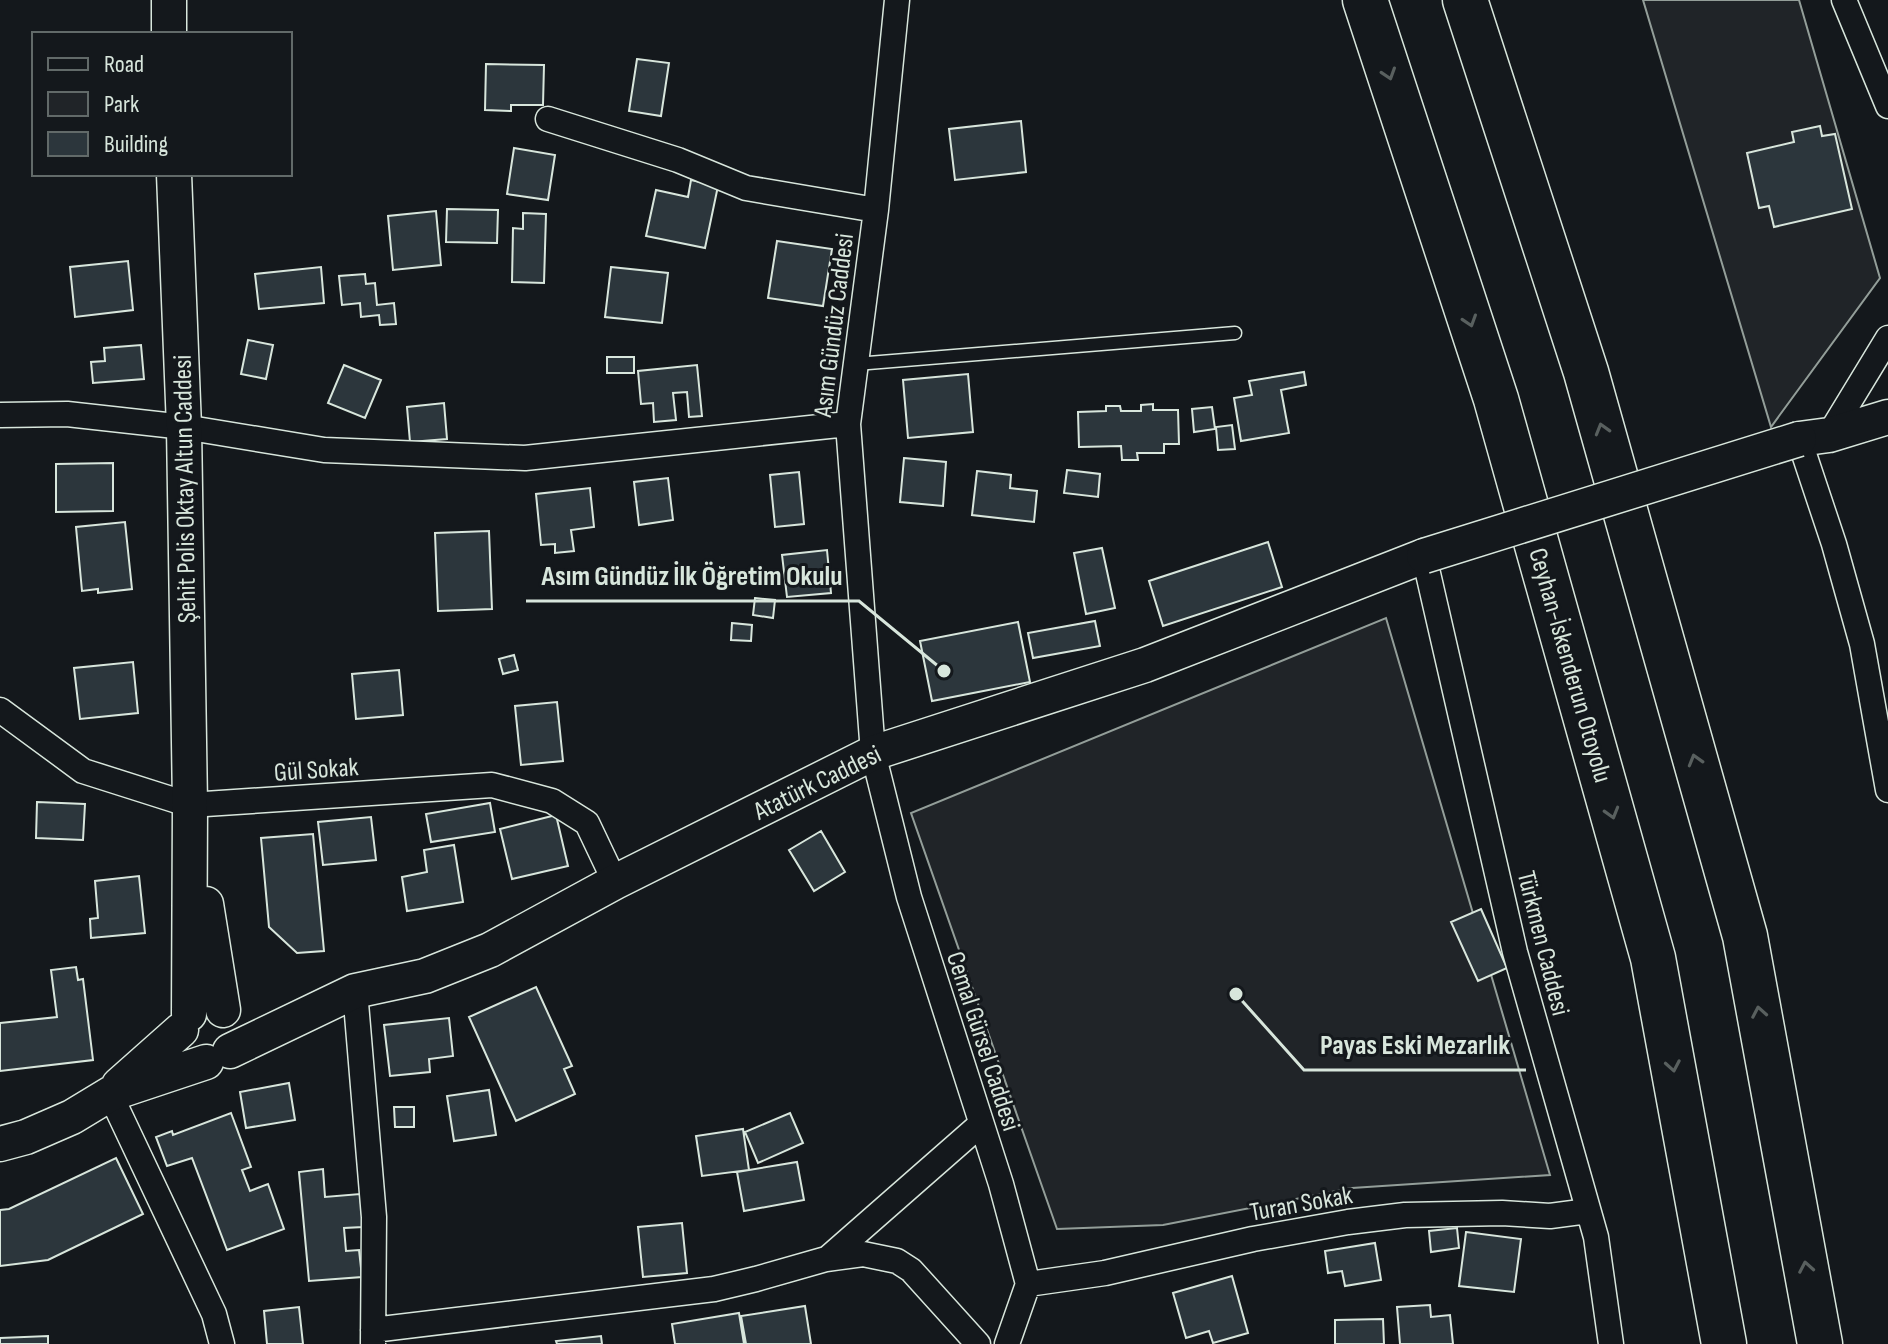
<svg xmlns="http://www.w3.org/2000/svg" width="1888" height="1344" viewBox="0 0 1888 1344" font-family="'Sofia Sans Condensed',sans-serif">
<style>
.green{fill:#202428;stroke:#939e99;stroke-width:2}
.building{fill:#2c363c;stroke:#d8e6dc;stroke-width:2}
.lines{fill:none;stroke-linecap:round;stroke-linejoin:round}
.lane-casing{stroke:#d8e6dc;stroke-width:15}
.street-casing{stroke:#d8e6dc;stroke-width:27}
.secondary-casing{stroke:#d8e6dc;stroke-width:37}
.highway-casing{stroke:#d8e6dc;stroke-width:47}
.lane{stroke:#14181c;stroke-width:12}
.street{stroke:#14181c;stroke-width:24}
.secondary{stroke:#14181c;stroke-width:34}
.highway{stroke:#14181c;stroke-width:44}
.secondary-bridge-casing{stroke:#d8e6dc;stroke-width:37;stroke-linecap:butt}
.secondary-bridge{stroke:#14181c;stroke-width:34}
.oneway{stroke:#59605f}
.labels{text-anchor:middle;stroke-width:6;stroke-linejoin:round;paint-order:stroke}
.street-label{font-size:26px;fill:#d8e6dc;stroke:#14181c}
.leader{fill:none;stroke:#d8e6dc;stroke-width:3}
.callout-dot{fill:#d8e6dc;stroke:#14181c;stroke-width:3}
.callout-label{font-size:28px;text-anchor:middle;font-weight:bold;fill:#d8e6dc;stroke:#14181c;stroke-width:6;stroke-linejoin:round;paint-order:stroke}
</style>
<rect width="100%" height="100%" fill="#14181c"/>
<!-- green -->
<path class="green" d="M1643,0H1799L1880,278L1771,427Z
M1386,618L1550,1175L1352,1188L1163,1225L1057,1229L911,813Z"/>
<!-- building -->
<path class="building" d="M637,59L669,63L661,116L629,111Z
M486,64L544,65L543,105H511V111L485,110Z
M1021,121L1026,172L955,180L949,129Z
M1820,126L1822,136L1835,134L1852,209L1774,227L1769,206L1759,208L1747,153L1794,142L1792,132Z
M514,148L555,155L548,200L507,194Z
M691,180L718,186L705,248L646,236L656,190L688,197Z
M447,209L498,210L497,243L446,242Z
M436,211L441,265L393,270L388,216Z
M523,213L546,214L544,283L512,282L513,228L523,229Z
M777,241L832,249L823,306L768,298Z
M128,261L133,310L75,317L70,267Z
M321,267L324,303L259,309L255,274Z
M611,267L668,273L662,323L605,317Z
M365,274L366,284L375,283L377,305L394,303L396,324L380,325L379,315L361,317L360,303L342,305L339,276Z
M248,340L273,345L266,379L241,374Z
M141,345L144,379L93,383L91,362L105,361L104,348Z
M607,357H634V373H607Z
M344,365L381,380L365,418L328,403Z
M697,365L702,416L689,417L687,392L673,393L676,420L654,422L653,403L641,404L638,371Z
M1304,372L1306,385L1281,390L1289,433L1241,441L1234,398L1252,395L1249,381Z
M968,374L973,432L908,438L903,380Z
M444,403L447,439L410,442L407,407Z
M1153,404V410H1178L1179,444H1164V453H1137L1138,460H1122L1121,446L1079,447L1078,412L1106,411V406H1120L1121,411H1141V405Z
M1212,407L1215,429L1194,432L1192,409Z
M1232,425L1235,449L1218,450L1216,427Z
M904,458L946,462L943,506L900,502Z
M113,463V511L56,512V464Z
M1067,470L1100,474L1098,497L1064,493Z
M977,471L1011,475L1010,488L1037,491L1034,522L972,515Z
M799,472L804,524L775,527L770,475Z
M668,478L673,520L639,525L634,482Z
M590,488L594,527L571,530L574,551L555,553V544L541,545L536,494Z
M125,522L132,589L98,593V589L82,591L76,527Z
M489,531L492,609L438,611L435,533Z
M1268,542L1282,587L1163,626L1149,581Z
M1102,548L1115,608L1086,614L1074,553Z
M827,550L831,593L787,597L782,555Z
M755,598L775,600L773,618L753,615Z
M1095,621L1100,646L1033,658L1028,633Z
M1018,622L1030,682L932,701L920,641Z
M732,623L752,625L751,641L731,640Z
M514,655L518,670L503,674L499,659Z
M133,662L138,713L80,719L74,668Z
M399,670L403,715L356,719L352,674Z
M557,702L563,761L521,765L515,706Z
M37,802L85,804L83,840L36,838Z
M490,803L495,832L431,842L426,814Z
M556,815L568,866L512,879L500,829Z
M371,817L376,860L323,865L318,822Z
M821,831L845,872L814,891L789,850Z
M313,834L324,951L297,953L269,927L261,838Z
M454,845L463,902L407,911L402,877L427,872L424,850Z
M139,876L145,933L91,938L90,919L98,918L95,881Z
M1481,909L1507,968L1478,981L1451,922Z
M76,967L78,980L83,979L93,1060L0,1071V1023L57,1017L51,970Z
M536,987L572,1066L564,1069L575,1094L516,1121L469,1017Z
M449,1018L453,1056L429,1059L430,1072L390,1076L384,1025Z
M289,1083L295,1120L246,1128L240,1092Z
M489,1090L496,1135L454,1141L447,1096Z
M394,1107H414V1127H395Z
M231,1113L251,1167L242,1170L250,1191L268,1184L284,1229L227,1250L192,1158L167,1166L156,1137L172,1131L173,1135Z
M790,1113L803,1143L758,1163L745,1132Z
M743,1129L749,1170L702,1176L696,1136Z
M116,1158L143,1214L48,1260L0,1266V1210L9,1209Z
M797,1162L804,1200L744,1211L737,1172Z
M323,1169L325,1197L360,1194L363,1227L344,1228L346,1251L359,1250L362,1277L309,1281L299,1172Z
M682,1223L687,1273L643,1277L638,1227Z
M1457,1228L1459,1248L1431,1252L1429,1231Z
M1466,1232L1521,1239L1514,1292L1459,1286Z
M1375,1243L1381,1280L1345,1286L1342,1271L1328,1273L1325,1251Z
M1232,1276L1248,1333L1213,1343L1209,1331L1186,1338L1173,1293Z
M1430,1305L1431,1317L1450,1315L1453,1344H1400L1397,1307Z
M805,1306L811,1344H746L741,1316Z
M299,1307L303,1344H267L264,1311Z
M739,1313L744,1344H675L672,1324Z
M1383,1319L1384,1344H1335V1320Z
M48,1336V1344H0V1338Z
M601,1336L602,1344H557L556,1341Z"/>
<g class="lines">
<defs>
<path id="lane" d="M856,364L1235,333"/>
<path id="street" d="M897,0L876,210L848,424L873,753L909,897L1001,1184L1028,1284L1007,1344
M1844,0L1888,106
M548,119L678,160L746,188L876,210
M0,415L67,414L184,427L324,450L525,458L848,424
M1829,435L1888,338
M1799,439L1834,544L1862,644L1888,790
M1424,556L1515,952L1596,1237L1611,1344
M0,710L83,771L190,805L492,785L552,801L587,823L615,882
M355,991L374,1217L373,1344
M110,1094L214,1314L222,1344
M827,1259L981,1124
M1028,1284L1105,1273L1253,1239L1348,1222L1405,1215L1502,1213L1550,1216L1588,1211
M373,1330L714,1289L756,1279L826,1259L863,1254L897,1261L911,1270L978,1344"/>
<path id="secondary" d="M169,0V34
M174,174L184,427L190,805L189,1014
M1799,439L1829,435L1888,417
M206,904L223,1010
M230,1051L355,991L425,976L490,950L615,882L873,753L1145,665L1424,556
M119,1085L181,1030
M0,1144L26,1137L72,1117L110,1094L206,1062"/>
<path id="highway" d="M1365,0L1496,399L1653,958L1724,1344
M1465,0L1586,372L1745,936L1820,1344"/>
</defs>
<!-- lane casing -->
<use href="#lane" class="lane-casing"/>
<!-- street casing -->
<use href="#street" class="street-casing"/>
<!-- secondary casing -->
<use href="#secondary" class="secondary-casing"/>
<!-- highway casing -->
<use href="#highway" class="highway-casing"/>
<!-- lane -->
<use href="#lane" class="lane"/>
<!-- street -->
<use href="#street" class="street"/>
<!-- secondary -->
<use href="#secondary" class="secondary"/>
<!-- highway -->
<use href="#highway" class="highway"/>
<defs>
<path id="secondary-bridge" d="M1424,556L1799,439"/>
</defs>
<!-- secondary-bridge casing -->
<use href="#secondary-bridge" class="secondary-bridge-casing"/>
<!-- secondary-bridge -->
<use href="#secondary-bridge" class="secondary-bridge"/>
</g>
<!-- one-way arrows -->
<defs><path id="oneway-chevron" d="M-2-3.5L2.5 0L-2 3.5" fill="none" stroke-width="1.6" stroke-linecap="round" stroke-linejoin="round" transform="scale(2)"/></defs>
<g class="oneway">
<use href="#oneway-chevron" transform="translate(1389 74) rotate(72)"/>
<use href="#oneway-chevron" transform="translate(1470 321) rotate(72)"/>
<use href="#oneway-chevron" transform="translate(1602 429) rotate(-106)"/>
<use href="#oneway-chevron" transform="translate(1695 760) rotate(-106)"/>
<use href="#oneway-chevron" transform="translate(1612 813) rotate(74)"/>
<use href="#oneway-chevron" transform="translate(1759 1012) rotate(-100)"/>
<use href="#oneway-chevron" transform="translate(1673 1066) rotate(80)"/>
<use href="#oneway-chevron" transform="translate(1806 1267) rotate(-100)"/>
</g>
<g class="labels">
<!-- street labels -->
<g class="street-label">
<text transform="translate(833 325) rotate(-83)" y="9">Asım Gündüz Caddesi</text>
<text transform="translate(184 489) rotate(-91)" y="9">Şehit Polis Oktay Altun Caddesi</text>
<text transform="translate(1571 665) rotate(74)" y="9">Ceyhan-İskenderun Otoyolu</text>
<text transform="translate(316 769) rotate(-4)" y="9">Gül Sokak</text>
<text transform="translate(817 782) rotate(-26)" y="9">Atatürk Caddesi</text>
<text transform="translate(1544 943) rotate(76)" y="9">Türkmen Caddesi</text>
<text transform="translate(984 1041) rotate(72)" y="9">Cemal Gürsel Caddesi</text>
<text transform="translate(1301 1203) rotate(-10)" y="9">Turan Sokak</text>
</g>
</g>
<!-- callouts -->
<path class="leader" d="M944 671L859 601H526M1236 994L1304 1070H1526"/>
<g class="callout-dot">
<circle cx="944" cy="671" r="8"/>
<circle cx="1236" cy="994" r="8"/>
</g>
<g class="callout-label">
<text x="692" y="585">Asım Gündüz İlk Öğretim Okulu</text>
<text x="1415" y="1054">Payas Eski Mezarlık</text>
</g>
<!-- legend -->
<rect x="32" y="32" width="260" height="144" fill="#14181c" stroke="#626a69" stroke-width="2"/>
<rect x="48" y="58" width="40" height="12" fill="#14181c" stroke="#626a69" stroke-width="2"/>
<text x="104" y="72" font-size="24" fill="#d8e6dc">Road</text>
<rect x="48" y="92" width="40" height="24" fill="#202428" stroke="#626a69" stroke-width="2"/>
<text x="104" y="112" font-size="24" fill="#d8e6dc">Park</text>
<rect x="48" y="132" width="40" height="24" fill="#2c363c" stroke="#626a69" stroke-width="2"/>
<text x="104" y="152" font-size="24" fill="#d8e6dc">Building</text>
</svg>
